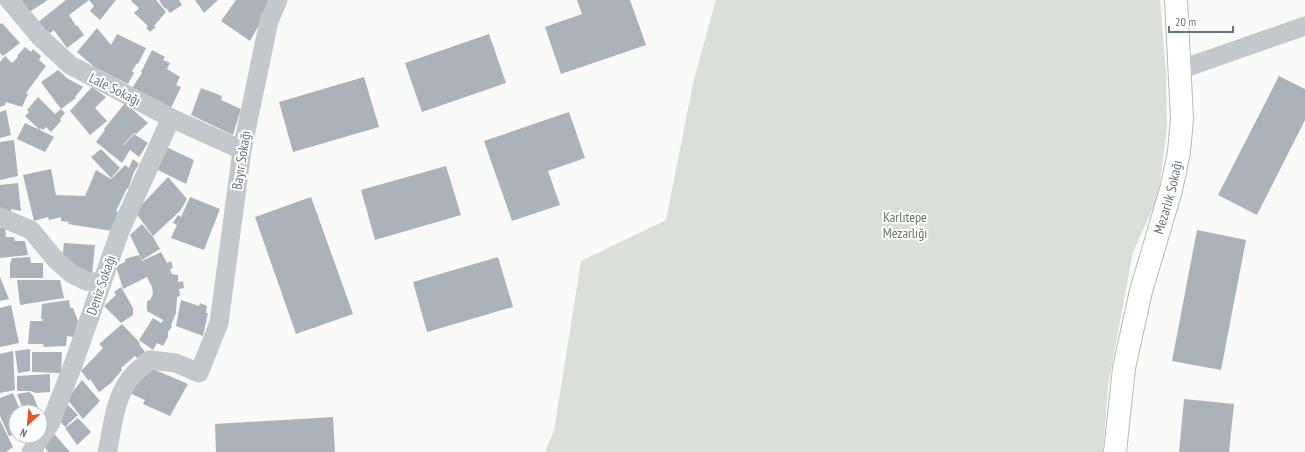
<svg xmlns="http://www.w3.org/2000/svg" width="1305" height="452" viewBox="0 0 1305 452" font-family="'PT Sans Narrow',sans-serif">
<style>
.green{fill:#dadfd7}
.building{fill:#aab3b9}
.lines{fill:none;stroke-linecap:round;stroke-linejoin:round}
.secondary-casing{stroke:#b3babf;stroke-width:24}
.street{stroke:#c3c8cc;stroke-width:19}
.secondary{stroke:#fff;stroke-width:22}
.labels{text-anchor:middle;stroke-width:4;stroke-linejoin:round;paint-order:stroke}
.street-label{font-size:14px;fill:#657683;stroke:#fff}
.park-label{font-size:14px;fill:#687a64;stroke:#fff}
</style>
<rect width="100%" height="100%" fill="#fafaf8"/>
<!-- green -->
<path class="green" d="M716,0H1160L1166,71L1167,129L1158,197L1133,252L1108,386L1103,452H545L554,431L581,261L666,220L694,79Z"/>
<!-- building -->
<path class="building" d="M20,0H48L28,13Z
M66,0H116L100,20L90,11L94,6L89,0L69,15L76,26L77,25L84,35L67,48L53,29L54,30L46,36L37,23Z
M132,0H156L166,12L154,26L156,27L150,32L146,28L148,26L134,13L139,8L131,1Z
M159,0H179L182,5L170,13L166,8L165,9Z
M195,0H218L204,13Z
M236,0H273L250,41L221,21Z
M577,0H630L646,45L561,74L545,27L582,14Z
M2,23L20,43L3,56L0,53V24Z
M97,28L111,45L117,34L146,48L138,64L137,63L132,71L134,73L128,84L100,70L99,71L77,52Z
M489,34L506,83L422,112L405,63Z
M25,47L31,52L33,49L41,56L39,60L46,66L26,93L28,94L22,107L6,102L5,105L0,107V62L5,56L12,63L18,57L17,56Z
M152,50L165,57L163,60L170,63L167,69L180,77L176,85L181,87L171,108L132,88L142,73L141,72Z
M58,70L65,76V77L83,87L75,97L76,98L61,109L41,82Z
M1279,76L1305,89V120L1257,215L1218,195Z
M364,77L379,127L293,152L279,102Z
M92,87L106,97L95,108L107,121L90,135L70,111Z
M201,88L222,96L221,100L241,109L233,135L191,115Z
M38,97L55,114L61,109L65,113L60,119L61,121L51,132L46,127L43,130L41,128L40,130L54,137L45,152L17,139L25,123L40,130L25,116L29,112L27,110Z
M125,103L148,123L136,134L134,133L123,145H124L134,134L148,143L139,157L130,150L122,163L96,142L105,130L104,129Z
M6,110L11,135L0,138V112Z
M569,112L585,158L548,171L560,205L512,221L484,141Z
M14,140L18,176L0,180V142Z
M164,146L194,160L186,184L156,169Z
M101,149L120,168L111,178L91,157Z
M133,159L139,164L134,172L128,189L127,188L116,211L118,212L112,231L68,224L69,222L61,221V217L49,220L48,217L34,221L23,175L51,169L56,195L85,196L96,170L111,179L125,165L129,168Z
M446,166L461,215L375,240L361,190Z
M168,177L187,199L180,211L153,236L135,212Z
M18,183L21,211L11,209V213L0,209V185Z
M190,197L220,209L204,250L171,238L177,225L173,223L178,215L181,217Z
M311,197L353,314L296,334L255,217Z
M142,224L153,237L160,249L142,260L130,235Z
M0,228H5L6,237H14L15,241H25L28,255L0,258Z
M1197,230L1246,240L1221,370L1172,361Z
M64,243L95,245L92,276L62,259Z
M161,252L167,263L171,261L173,268L170,269L172,274L178,275V282L183,281L184,288L179,289L180,296L177,297L176,313L171,325L172,327L168,332V337L163,346L157,343L153,350L139,340L153,318L161,323L163,320L147,311V301L150,300L153,294L152,287L147,277L123,289L116,266L125,262V259L139,255L142,261Z
M30,257L31,263H43V278H10V264L12,258Z
M498,257L513,307L427,332L413,282Z
M0,277L9,299L0,301Z
M17,280H60L64,298L20,305Z
M121,287L133,308V315L121,323L104,306L116,295L114,292Z
M69,300L70,308H73L78,321L74,337L67,336L66,346L44,347L43,344H28L30,321H42L43,319H41L42,304Z
M181,300L199,306L200,303L207,306L206,313H208L203,336L176,326Z
M11,305L19,343L0,347V308Z
M122,324L140,343L139,344L145,352L137,358L135,356L121,368L122,370L111,383L99,392L90,379L89,381L81,371L103,348L99,344Z
M30,349V371L18,373L15,351Z
M13,351L15,390L0,393V354Z
M32,352H62L61,373L32,372Z
M153,369L188,384L170,416L143,404L145,400L127,392Z
M50,374V392L36,393L30,391H17V376Z
M82,380L100,401L83,419L67,399Z
M29,392L33,395L38,408L36,412H24L17,394Z
M13,393L21,412H16V433L9,436L0,416V398Z
M1184,399L1234,404L1229,452H1179Z
M68,405L78,415L65,427L57,417Z
M333,417L335,452H216L215,424Z
M78,418L91,432L77,445L65,428Z
M0,420L13,447L6,452H0Z
M50,429L70,452H48L41,441Z"/>
<g class="lines">
<defs>
<g id="secondary">
<path id="s1" d="M1115,452L1124,368L1141,291L1171,190L1179,152L1182,119L1176,0"/>
</g>
</defs>
<!-- secondary casing -->
<use href="#secondary" class="secondary-casing"/>
<!-- street -->
<path class="street" d="M9,0L39,36L70,65L171,118L242,150
M1179,70L1305,26
M0,217L31,230L56,260L72,274L86,281L102,283
M31,452L50,424L73,365L120,231L171,118
M107,452L108,449C113,423 115,394 134,374C139,369 145,364 150,360L176,363L199,373L219,323L242,150L269,21L278,0"/>
<!-- secondary -->
<use href="#secondary" class="secondary"/>
</g>
<g class="labels">
<!-- street labels -->
<g class="street-label">
<text transform="translate(115 89) rotate(27)" y="5">Lale Sokağı</text>
<text transform="translate(241 160) rotate(-81)" y="5">Bayır Sokağı</text>
<text dy="5" stroke="none"><textPath href="#s1" startOffset="261">Mezarlık Sokağı</textPath></text>
<text transform="translate(101 285) rotate(-71)" y="5">Deniz Sokağı</text>
</g>
<!-- park labels -->
<g class="park-label">
<text x="905" y="222">Karlıtepe<tspan x="905" dy="16">Mezarlığı</tspan></text>
</g>
</g>
<!-- north arrow -->
<g transform="translate(28 424) rotate(207)"><circle r="19" fill="#ffffff" stroke="#c1c8cd"/>
<path d="M0-3L7 15L0 10L-7 15Z" fill="#e4572e"/>
<text y="-6" font-size="11" font-weight="bold" text-anchor="middle" fill="#657683">N</text>
</g>
<!-- scale -->
<path d="M1169 26v6h64v-6" fill="none" stroke="#657683" stroke-width="2"/>
<text x="1175" y="26" font-size="12" fill="#657683" stroke="#ffffff" stroke-width="3" paint-order="stroke">20 m</text>
</svg>
